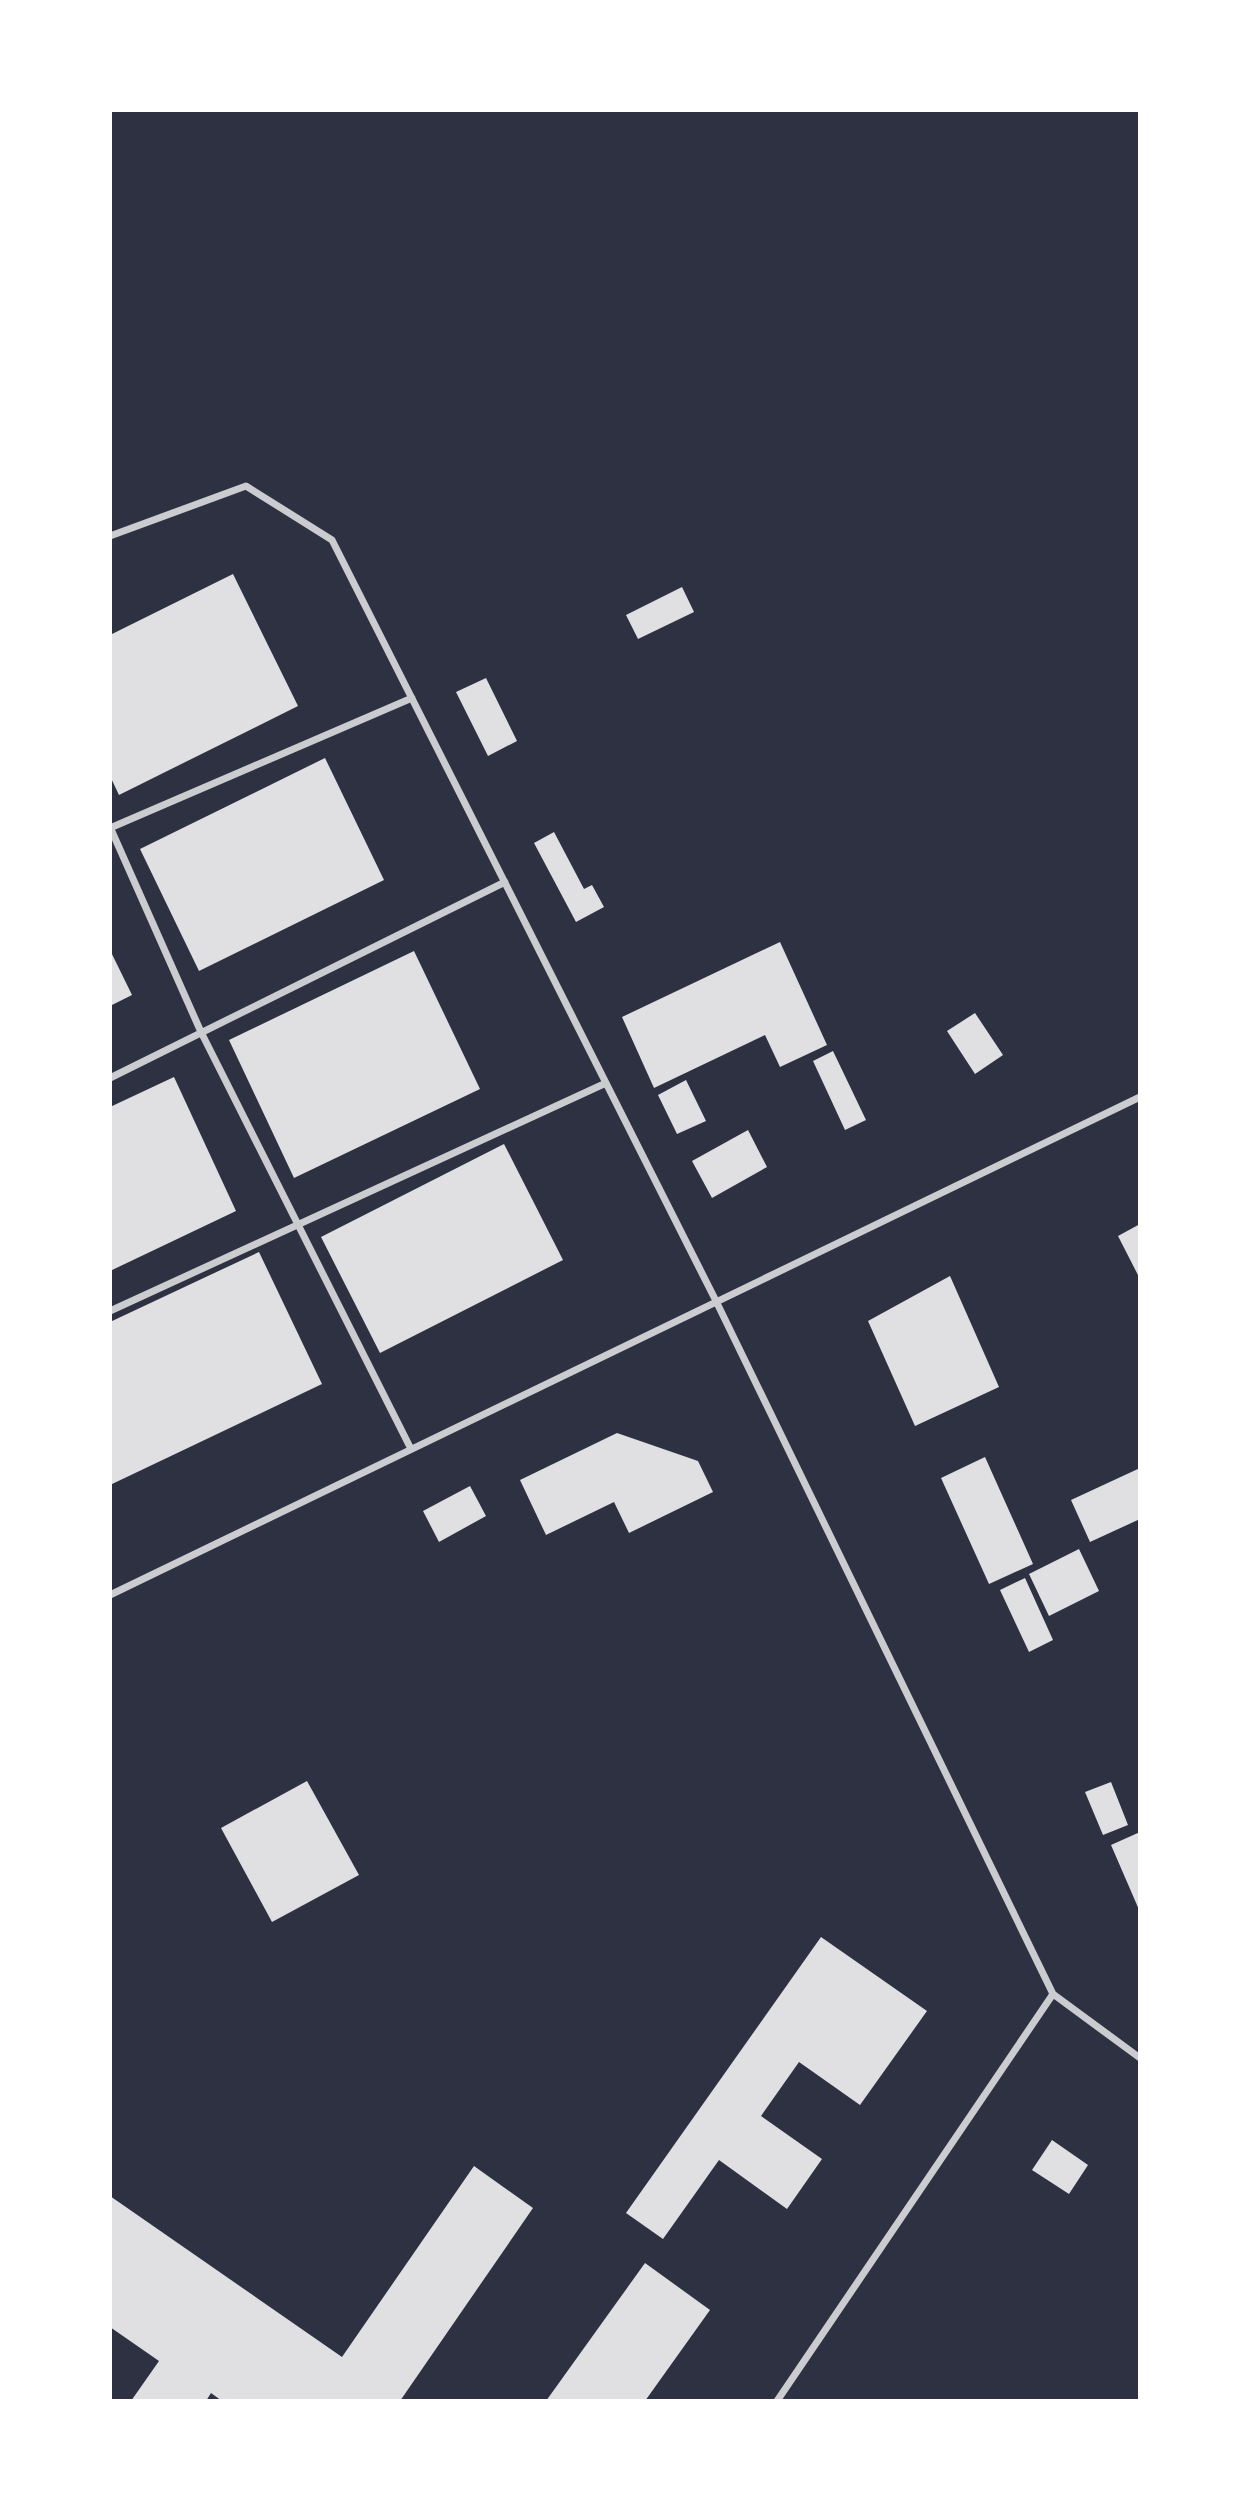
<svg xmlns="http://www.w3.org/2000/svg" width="1250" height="2511" viewBox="0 0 1250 2511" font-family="Montserrat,sans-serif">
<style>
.building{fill:#e0e0e3}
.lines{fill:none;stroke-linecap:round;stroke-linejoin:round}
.minor{stroke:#caccd0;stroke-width:7}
</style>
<rect width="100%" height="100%" fill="#2d3142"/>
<!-- building -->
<path class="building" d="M233,574L298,706L119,795L110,776V635Z
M682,587L694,612L638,639L626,615Z
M486,678L517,741L488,756L456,692Z
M325,758L384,880L199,971L140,849Z
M554,832L584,889L592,885L604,907L576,922L534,843Z
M780,942L827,1045L780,1067L765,1035L654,1088L622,1017Z
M110,950L132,995L110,1006Z
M414,951L480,1089L294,1178L229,1040Z
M975,1013L1003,1055L975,1074L947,1031Z
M833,1051L866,1120L845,1130L813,1061Z
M174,1077L236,1211L110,1271V1107Z
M686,1080L706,1121L677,1134L658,1095Z
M748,1130L767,1167L712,1198L692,1161Z
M504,1144L563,1260L380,1353L321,1237Z
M1140,1224V1279L1118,1236Z
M259,1252L322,1384L110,1485V1322Z
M950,1276L999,1387L915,1426L868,1321Z
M617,1433L698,1461L713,1492L629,1533L614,1502L546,1535L520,1480Z
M985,1457L1033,1564L989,1584L941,1478Z
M1140,1468V1519L1090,1542L1071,1500Z
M470,1486L486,1516L439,1542L423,1511Z
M1079,1549L1099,1591L1049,1616L1029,1574Z
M1025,1578L1053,1640L1029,1652L1000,1590Z
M307,1781L359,1875L272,1922L221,1828Z
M1111,1782L1128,1825L1103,1835L1085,1792Z
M1140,1832V1912L1111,1845Z
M821,1937L927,2011L860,2105L799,2062L761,2116L822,2159L787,2209L719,2160L663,2239L626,2213Z
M1052,2140L1088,2165L1069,2194L1032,2170Z
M474,2166L533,2208L400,2401H222L211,2393L206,2401H131L159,2361L110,2327V2196L342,2357Z
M645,2263L710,2310L645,2401H546Z"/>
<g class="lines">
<!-- minor -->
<path class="minor" d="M110,536L246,486L332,540L716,1301L1053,1994L1140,2058
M110,827L201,1032L411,1449
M110,828L412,698
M110,1078L505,882
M110,1311L606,1083
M110,1595L1140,1097
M777,2401L1053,1994"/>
</g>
<!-- border -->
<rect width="1250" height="2511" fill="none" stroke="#ffffff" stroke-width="224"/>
</svg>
